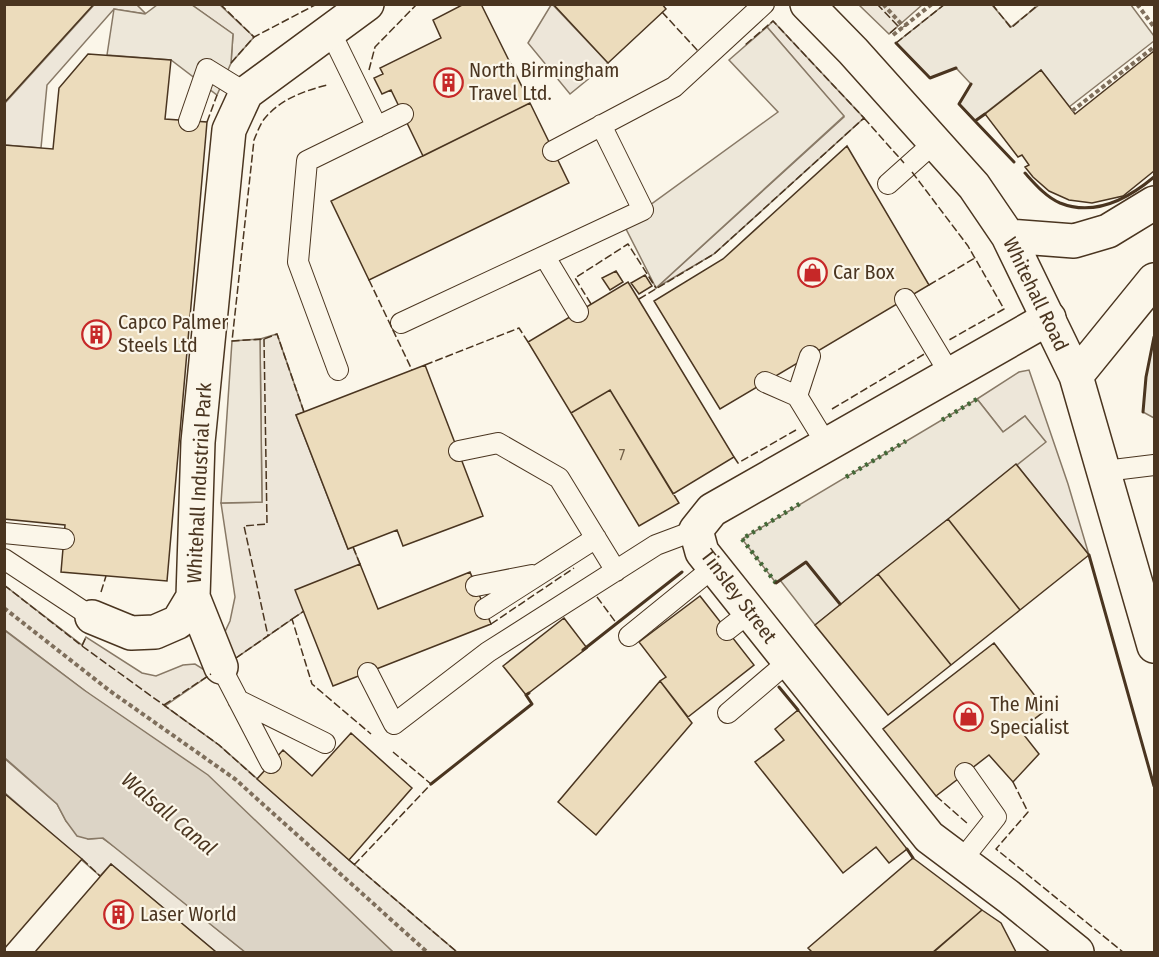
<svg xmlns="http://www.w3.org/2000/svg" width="1159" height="957" viewBox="0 0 1159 957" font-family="'Fira Sans Condensed',sans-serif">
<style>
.green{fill:#ede6d9;stroke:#887966;stroke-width:1.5}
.parking{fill:#ede7d9;stroke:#887966;stroke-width:1.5}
.water{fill:#dcd4c6;stroke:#887966;stroke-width:1.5}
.building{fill:#ecdcbc;stroke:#4a3520;stroke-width:1.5}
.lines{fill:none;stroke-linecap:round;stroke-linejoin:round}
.service-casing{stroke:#4a3520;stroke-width:22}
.minor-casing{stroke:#4a3520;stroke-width:36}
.secondary-casing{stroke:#4a3520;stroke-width:36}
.path{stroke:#7f6f5c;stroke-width:4;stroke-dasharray:4.5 3;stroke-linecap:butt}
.service{stroke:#fbf6e9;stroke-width:20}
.minor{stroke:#fbf6e9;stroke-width:33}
.secondary{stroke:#fbf6e9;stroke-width:33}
.hedge{stroke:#436837;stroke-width:4.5;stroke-dasharray:3 4.5;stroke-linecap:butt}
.fence{stroke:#4a3520;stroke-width:1.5;stroke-dasharray:8 3;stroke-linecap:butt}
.wall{stroke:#4a3520;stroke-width:3}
.labels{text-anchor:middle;stroke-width:4.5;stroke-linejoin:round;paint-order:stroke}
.number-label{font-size:16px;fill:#725f47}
.poi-label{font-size:20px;fill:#4a3520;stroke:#fbf6e9;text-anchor:start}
.street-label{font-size:20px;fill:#4a3520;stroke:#fbf6e9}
.water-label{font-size:21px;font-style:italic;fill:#4a3520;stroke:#fbf6e9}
</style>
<rect width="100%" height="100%" fill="#fbf6e9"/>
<!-- green -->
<path class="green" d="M94,5H137L146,14L114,9L47,85L41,148L5,145V103Z
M192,5H220L254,37L231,63L233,34Z
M551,5H553L608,63L570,94L528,43Z
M922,5L889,34L859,5L922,4Z
M773,21L864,118L714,254L656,288L844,117L767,27Z
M277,334L304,412L296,415L348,549L353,547L360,564L304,611L236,658L223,636L230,621L235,597L221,503L262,502L260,339Z
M1029,370L1068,484L1089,555L1016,464L1045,442L1025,416L1003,432L977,399L1019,372Z
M4,585L82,645L86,637L142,673L156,676L183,665L195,664L211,674L165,706L219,745L349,860L457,952H393L345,908L84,690L5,630Z
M4,758L57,804L66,821L88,839L102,838L122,852L245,952H216L111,864L100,876L5,793Z"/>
<!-- parking -->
<path class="parking" d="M945,4L992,5L1011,27L1039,5H1131L1154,36V41L1069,107L1041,70L975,121L959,104L971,84L956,68L930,78L896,43Z
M157,5H192L233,34L231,63L217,95L171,60L107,55L114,9L145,14Z
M767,27L844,116L656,288L622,221L643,210L778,112L729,60Z
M1154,337V418L1143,412L1146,377Z
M260,339L262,502L221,503L232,341Z
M977,399L1003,432L1025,416L1046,442L815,625L780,580L776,583L742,539Z"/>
<!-- water -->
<path class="water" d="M4,630L84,690L208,775L393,952H245L103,838L88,839L77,836L66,821L57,804L5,758Z"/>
<!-- building -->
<path class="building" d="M4,4H94L4,103Z
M464,4H481L530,103L423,156L391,90L382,94L374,78L383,74L380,68L441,38L433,20Z
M553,4H662L666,9L608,63Z
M1154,51V171L1123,196L1092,203L1069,200L1049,191L1033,177L1025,167L1029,165L1022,155L1018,157L985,114L1041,70L1075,114Z
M88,54L171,60L165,119L207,122L167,581L61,572L65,525L4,519V145L53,149L59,88Z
M530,103L569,183L369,280L331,201Z
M847,146L929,285L720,409L654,301L723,259Z
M616,271L623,282L610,290L602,278Z
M645,275L652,286L639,294L631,283Z
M628,282L734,457L673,494L610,390L571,413L528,342Z
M425,365L483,516L403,546L397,530L348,549L296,415Z
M610,390L679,503L639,526L571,413Z
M1016,464L1089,555L1020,610L948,519Z
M948,519L1020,610L951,665L878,574Z
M360,564L378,609L470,572L491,624L333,686L295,590Z
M878,574L951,665L888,715L815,625Z
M700,596L754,665L688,717L660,681L666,677L639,642Z
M564,618L587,648L526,695L503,666Z
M994,643L1046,710L1020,730L1039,754L1013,782L989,755L936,796L883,729Z
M660,681L692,723L596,835L558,802Z
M798,710L907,849L889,863L876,847L843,873L755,762L784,740L775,729Z
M351,733L412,788L349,860L257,779L283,750L312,776Z
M5,794L82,859L4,949V795Z
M913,858L982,910L933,952H812L808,948Z
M111,864L216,952H35Z
M982,910L1001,923L1016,952H936L935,951Z"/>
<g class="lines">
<defs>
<path id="service" d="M330,31L377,127
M189,121L207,69L246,93
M553,151L674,87L764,4
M888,184L935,142
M545,257L578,312
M905,299L950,374
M401,323L643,210L601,125
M338,370L298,262L307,161L403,114
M765,382L797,396L810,356
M797,396L827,445
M459,451L498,443L559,478L616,571
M1105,471L1154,465
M4,533L64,539
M4,559L92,617
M476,586L532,575
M485,609L596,538
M727,630L750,612
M629,636L714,567
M221,667L271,763
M368,673L394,724L488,652L656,545L696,530
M238,700L325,743
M728,713L789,661
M961,861L996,817L965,773"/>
<path id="minor" d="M1049,318L712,510L696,530L702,552L929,837L1009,897L1077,952
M193,597L221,667
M92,617L131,633L155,632L178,622L193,597L198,442L229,130L246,93L367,4"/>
<path id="secondary" d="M807,4L853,51L974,186L1008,236L1076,376L1154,646
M1008,236L1074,241L1108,231L1154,203
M1076,376L1154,280"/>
</defs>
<!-- service casing -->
<use href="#service" class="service-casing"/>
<!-- minor casing -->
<use href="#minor" class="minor-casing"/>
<!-- secondary casing -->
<use href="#secondary" class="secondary-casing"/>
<!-- path -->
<path class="path" d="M883,4L904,27
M1137,4L1154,27
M893,35L932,4
M1072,111L1154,47
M4,608L110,691L235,779L427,952"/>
<!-- service -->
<use href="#service" class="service"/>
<!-- minor -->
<use href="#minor" class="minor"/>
<!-- secondary -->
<use href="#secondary" class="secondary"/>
<!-- hedge -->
<path class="hedge" d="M942,420L977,399
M846,477L906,441
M776,583L742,539L801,503"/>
<!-- fence -->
<path class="fence" d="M220,4L254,37
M877,4L898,26L889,34
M992,4L1011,28L1039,4
M662,12L698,51
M896,43L945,4
M231,63L254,37L317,4
M369,70L375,47L417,4
M864,118L904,163
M207,122L217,95
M912,172L968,246L1004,309L949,340
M369,280L412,370
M929,285L975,258
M639,299L714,254L864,118L773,21L745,45
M591,304L575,278L628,244L656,288
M264,339L267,524L244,526L268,636
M425,365L519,328L528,342
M832,409L926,353
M304,412L277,334L264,339L232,341L254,140C257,133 260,124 265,118C281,99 304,91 327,85
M734,457L738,463L796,430
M353,547L360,564
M4,585L82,646L219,745L257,779
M101,592L106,576
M597,597L617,624
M292,619L304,611
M491,624L574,568
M82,646L86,637
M236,658L292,619L312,684L371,734
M164,705L211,674
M1013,782L1028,812L996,849L1123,952
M936,796L968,824
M82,859L100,876
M349,860L457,952
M354,865L431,784L393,752"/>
<!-- wall -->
<path class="wall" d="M896,43L930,78L956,68
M971,84L959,104L975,121L985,114
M975,121L1014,162
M1025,173C1035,184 1046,197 1060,203C1095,217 1129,198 1154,177
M1143,412L1146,377L1154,337
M1089,555L1154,786
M776,583L806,562L840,604
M583,650L682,572
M779,687L798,710
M431,784L532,704L526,695L529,693
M907,849L913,858"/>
</g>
<!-- icons -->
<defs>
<symbol id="building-ring" viewBox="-11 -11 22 22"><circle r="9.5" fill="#fbf6e9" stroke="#c62828" stroke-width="1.5"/><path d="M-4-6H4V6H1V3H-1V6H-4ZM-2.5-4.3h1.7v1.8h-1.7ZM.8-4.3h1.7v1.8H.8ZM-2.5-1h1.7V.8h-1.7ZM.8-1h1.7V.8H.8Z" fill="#c62828"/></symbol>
<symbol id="shop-ring" viewBox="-11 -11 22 22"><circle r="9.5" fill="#fbf6e9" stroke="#c62828" stroke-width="1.5"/><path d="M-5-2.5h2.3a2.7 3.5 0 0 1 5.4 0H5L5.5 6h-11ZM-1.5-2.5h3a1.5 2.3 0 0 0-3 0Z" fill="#c62828"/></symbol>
</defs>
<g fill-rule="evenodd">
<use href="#building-ring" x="432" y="66" width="33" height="33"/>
<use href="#shop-ring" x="796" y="256" width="33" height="33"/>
<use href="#building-ring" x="80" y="318" width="33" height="33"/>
<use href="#shop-ring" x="952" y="700" width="33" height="33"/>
<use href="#building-ring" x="102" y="898" width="33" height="33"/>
</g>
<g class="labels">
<!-- number labels -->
<g class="number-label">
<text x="622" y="460">7</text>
</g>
<!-- poi labels -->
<g class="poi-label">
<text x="469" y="77">North Birmingham<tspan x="469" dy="23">Travel Ltd.</tspan></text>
<text x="833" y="279">Car Box</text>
<text x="118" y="329">Capco Palmer<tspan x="118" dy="23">Steels Ltd</tspan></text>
<text x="990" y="711">The Mini<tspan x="990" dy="23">Specialist</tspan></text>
<text x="140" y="921">Laser World</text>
</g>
<!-- street labels -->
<g class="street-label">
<text transform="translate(1036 294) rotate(64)" y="7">Whitehall Road</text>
<text transform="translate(199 483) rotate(-87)" y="7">Whitehall Industrial Park</text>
<text transform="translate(739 596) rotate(53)" y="7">Tinsley Street</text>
</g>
<!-- water labels -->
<g class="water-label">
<text transform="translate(169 814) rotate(40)" y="7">Walsall Canal</text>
</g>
</g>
<!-- border -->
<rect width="1159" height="957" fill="none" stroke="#4a3520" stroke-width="12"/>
</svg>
